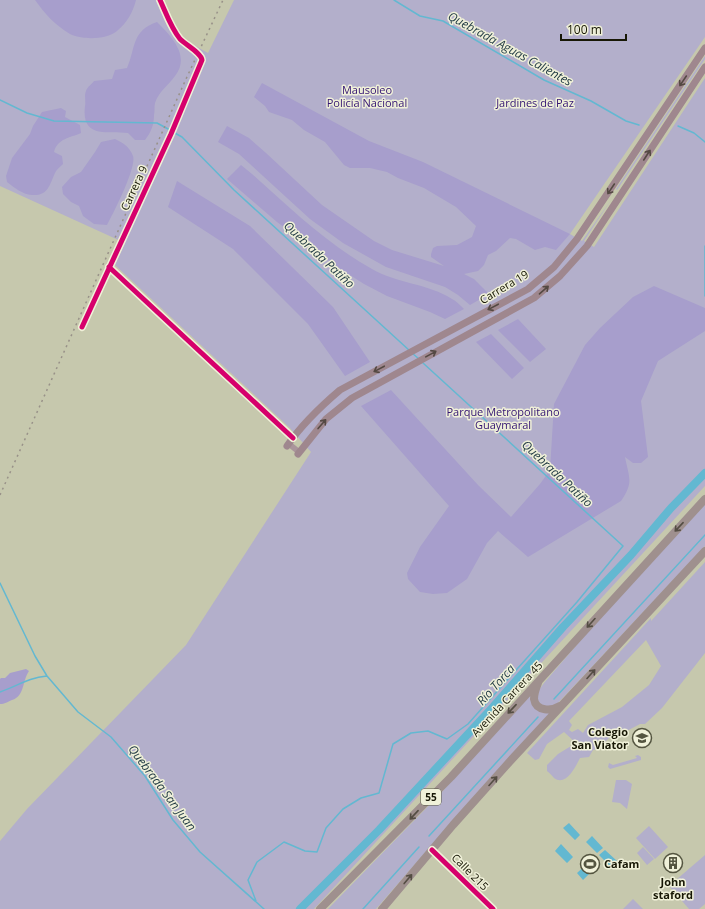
<svg xmlns="http://www.w3.org/2000/svg" width="705" height="909" viewBox="0 0 705 909" font-family="'Open Sans',sans-serif">
<style>
.green{fill:#b3afcb;fill-rule:evenodd}
.forest{fill:#a79ecc}
.water{fill:#63b8d1}
.lines{fill:none;stroke-linecap:round;stroke-linejoin:round}
.stream{stroke:#63b8d1;stroke-width:1.5}
.river{stroke:#63b8d1;stroke-width:8}
.minor{stroke:#aa959b;stroke-width:5.5}
.major{stroke:#9f878e;stroke-width:7}
.highway{stroke:#9f908e;stroke-width:8}
.rail{stroke:#989188;stroke-width:1.5;stroke-dasharray:2 4;stroke-linecap:butt}
.cycleway-casing{stroke:#f0f1d9;stroke-width:8}
.cycleway{stroke:#d6006c;stroke-width:5}
.oneway{stroke:#544943}
.oneway2{stroke:#544d43}
.labels{text-anchor:middle;stroke-width:3;stroke-linejoin:round;paint-order:stroke}
.shield{fill:#f0f1d9;stroke:#585845;stroke-width:1}
.shield-label{font-size:10px;font-weight:bold;fill:#171705}
.park-label{font-size:11px;fill:#321372;stroke:#f0f1d9}
.street-label{font-size:11px;fill:#171705;stroke:#f0f1d9}
.poi-label{font-size:11px;font-weight:bold;fill:#171705;stroke:#f0f1d9;text-anchor:end}
.water-label{font-size:12px;font-style:italic;fill:#1f3843;stroke:#f0f1d9}
</style>
<rect width="100%" height="100%" fill="#c6c8ad"/>
<!-- green -->
<path class="green" d="M0,0H156L167,26L174,34L208,53L234,0H705V37L570,234L582,241L611,200L584,241L594,247L705,78V486L314,909H0V841L27,809L186,645L311,452L289,427L115,265L125,243L0,186Z
M705,56V59L617,190L616,189Z
M705,504V546L558,703L546,708L537,701L539,690L544,683L599,619Z
M705,562V653L662,708L645,724H640L623,733L617,730L598,749L593,750L589,757L580,758C576,766 566,787 554,778C552,776 550,773 547,771V765L558,754L576,743L564,732L547,744L539,759L535,760L527,753L651,618V621ZM646,640L661,666L649,685L622,707L588,725L583,733L578,729L572,732L569,730L572,725L569,721Z
M531,692L532,701L551,712L482,787L376,909H328L441,793Z
M638,755L641,757V760L610,769L608,767L609,763L613,765L637,758L635,756Z
M616,780H626L632,784L627,809L620,803L612,802Z
M649,826L668,847L655,859L636,838Z
M643,847L654,859L647,865L637,853Z
M705,855V904L699,909H689L669,886Z
M633,899L643,909H623Z"/>
<!-- forest -->
<path class="forest" d="M35,0H136C133,12 127,23 117,31C106,40 82,40 70,34C55,25 45,14 35,0Z
M157,22C171,36 191,56 175,76C168,86 159,91 155,103C154,107 155,111 154,115C154,125 151,132 145,140H135L128,133C107,131 81,139 85,106C86,102 84,95 86,91C87,87 92,84 94,81L112,79L115,70L127,68C136,48 131,31 157,22Z
M262,83L369,141L423,162L570,234L556,250L545,247L535,250L516,239L510,238L496,251L488,255L484,265L478,271L464,274L474,279L489,294L470,305L458,295L445,287L386,267L343,243L310,219L239,154L218,142L227,126L249,138L266,153L322,205L374,241L392,250L444,266L431,257V254L433,248L437,246L457,245L472,237L476,226L456,207L424,188L398,178L387,172L370,168H350L344,165L325,142L304,130L292,120L269,112L265,106L254,97Z
M61,108L66,111L65,117L80,125L81,133C70,138 58,138 54,152L62,156L63,164C60,167 56,170 55,173C49,186 48,196 32,195C22,194 15,188 7,182L6,176L12,158L30,134L33,126L42,112Z
M115,139C123,143 129,146 133,156C137,167 113,214 107,225L94,224L83,216L79,206L71,202L63,194L62,187L71,177L81,172L95,152L101,142Z
M241,165L252,174C290,208 327,244 372,269C396,283 429,284 452,299C456,301 460,305 464,309L445,319L430,312L387,296L364,284L339,268L277,222L227,179Z
M177,181L250,226L333,307L370,362L345,376L308,324L233,249L168,207Z
M654,286L705,308V331L658,361L641,401L648,457L641,463H633L625,457C629,478 634,482 621,501L528,557L498,531L487,543L467,579L447,593L433,594L420,592L408,579L407,573L420,547L449,506L361,406L391,390L478,485L511,517L540,484L550,470L554,404L585,345L600,328L633,297Z
M518,319L546,349L530,362L498,330Z
M491,334L524,368L512,379L476,342Z
M26,669L29,671C22,681 25,696 12,700C7,702 5,704 0,704V679L1,678H5L10,673Z"/>
<!-- water -->
<path class="water" d="M569,823L580,835L575,840L563,828Z
M592,836L603,848L597,853L586,842Z
M561,844L573,857L567,863L555,851Z
M605,850L617,861L611,867L599,855Z
M589,862L595,868L583,880L577,873Z"/>
<g class="lines">
<!-- stream -->
<path class="stream" d="M394,0L420,16L443,21L544,80L591,101L626,121L639,125
M0,100L27,113L54,121L157,123L170,130
M678,126L694,133L705,142
M173,132L182,137L234,190L410,351
M705,246V296
M412,353L419,359
M0,583L35,656L47,676L78,712L111,737L145,776L173,820L200,852L264,909
M0,692C18,686 27,678 47,676
M554,699L705,535
M429,836L538,717
M256,901L248,880L257,862L284,842L305,851L317,852L326,828L343,809L361,798L379,793L393,744L411,733L428,731L447,739L468,724L577,602L623,546L423,363
M363,909L419,847"/>
<!-- river -->
<path class="river" d="M300,909L379,830L493,707L563,627L631,555L671,508L705,473"/>
<!-- minor -->
<path class="minor" d="M109,267L293,438
M82,327L171,134L202,60C201,53 186,45 180,39C171,28 166,13 160,0
M289,444L299,452
M432,850L493,909"/>
<!-- major -->
<path class="major" d="M287,446C302,424 320,407 340,390L528,289L554,267L577,239L705,48
M298,454L326,419L352,398L534,298L560,276L587,246L705,67"/>
<!-- highway -->
<path class="highway" d="M538,683C536,688 534,693 534,699C536,712 552,711 560,706
M320,909L451,777L705,499
M382,909L453,825L513,758L705,551"/>
<!-- rail -->
<path class="rail" d="M0,495L186,79L223,0"/>
<defs>
<path id="cycleway" d="M109,267L293,438
M82,327L171,134L202,60C201,53 186,45 180,39C171,28 166,13 160,0
M432,850L493,909"/>
</defs>
<!-- cycleway casing -->
<use href="#cycleway" class="cycleway-casing"/>
<!-- cycleway -->
<use href="#cycleway" class="cycleway"/>
</g>
<!-- one-way arrows -->
<defs><path id="oneway-shaft" d="M-6 0H5M1.5-3L5.5 0L1.5 3" fill="none" stroke-width="1.6" stroke-linecap="round" stroke-linejoin="round"/></defs>
<g class="oneway">
<use href="#oneway-shaft" transform="translate(683 81) rotate(124)"/>
<use href="#oneway-shaft" transform="translate(647 155) rotate(-57)"/>
<use href="#oneway-shaft" transform="translate(611 189) rotate(124)"/>
<use href="#oneway-shaft" transform="translate(544 290) rotate(-41)"/>
<use href="#oneway-shaft" transform="translate(493 307) rotate(152)"/>
<use href="#oneway-shaft" transform="translate(431 354) rotate(-29)"/>
<use href="#oneway-shaft" transform="translate(379 369) rotate(152)"/>
<use href="#oneway-shaft" transform="translate(322 424) rotate(-49)"/>
</g>
<g class="oneway2">
<use href="#oneway-shaft" transform="translate(679 527) rotate(133)"/>
<use href="#oneway-shaft" transform="translate(591 623) rotate(132)"/>
<use href="#oneway-shaft" transform="translate(591 674) rotate(-48)"/>
<use href="#oneway-shaft" transform="translate(512 709) rotate(133)"/>
<use href="#oneway-shaft" transform="translate(493 781) rotate(-48)"/>
<use href="#oneway-shaft" transform="translate(414 815) rotate(133)"/>
<use href="#oneway-shaft" transform="translate(408 879) rotate(-50)"/>
</g>
<!-- icons -->
<defs>
<symbol id="school-ring" viewBox="-11 -11 22 22"><circle r="9.5" fill="#f0f1d9" stroke="#545540" stroke-width="1.5"/><path d="M0-5L7-2L0 1L-7-2ZM-4 1L0 2.5L4 1V4Q0 6-4 4Z" fill="#545540"/></symbol>
<symbol id="building-ring" viewBox="-11 -11 22 22"><circle r="9.5" fill="#f0f1d9" stroke="#545540" stroke-width="1.5"/><path d="M-4-6H4V6H1V3H-1V6H-4ZM-2.5-4.3h1.7v1.8h-1.7ZM.8-4.3h1.7v1.8H.8ZM-2.5-1h1.7V.8h-1.7ZM.8-1h1.7V.8H.8Z" fill="#545540"/></symbol>
<symbol id="stadium-ring" viewBox="-11 -11 22 22"><circle r="9.5" fill="#f0f1d9" stroke="#545540" stroke-width="1.5"/><path d="M0-5a6.5 5 0 1 0 0 10a6.5 5 0 1 0 0-10ZM-3.5-1.8h7v3.6h-7Z" fill="#545540"/></symbol>
</defs>
<g fill-rule="evenodd">
<use href="#school-ring" x="631" y="727" width="22" height="22"/>
<use href="#building-ring" x="662" y="852" width="22" height="22"/>
<use href="#stadium-ring" x="579" y="853" width="22" height="22"/>
</g>
<g class="labels">
<!-- shield labels -->
<rect class="shield" x="421" y="789" width="20" height="16" rx="3"/>
<g class="shield-label">
<text x="431" y="801">55</text>
</g>
<!-- park labels -->
<g class="park-label">
<text x="367" y="94">Mausoleo<tspan x="367" dy="13">Policía Nacional</tspan></text>
<text x="535" y="107">Jardines de Paz</text>
<text x="503" y="416">Parque Metropolitano<tspan x="503" dy="13">Guaymaral</tspan></text>
</g>
<!-- street labels -->
<g class="street-label">
<text transform="translate(134 188) rotate(-65)" y="4">Carrera 9</text>
<text transform="translate(504 287) rotate(-31)" y="4">Carrera 19</text>
<text transform="translate(507 699) rotate(-47)" y="4">Avenida Carrera 45</text>
<text transform="translate(470 872) rotate(45)" y="4">Calle 215</text>
</g>
<!-- poi labels -->
<g class="poi-label">
<text x="628" y="736">Colegio<tspan x="628" dy="13">San Viator</tspan></text>
<text x="604" y="868" text-anchor="start">Cafam</text>
<text x="673" y="886" text-anchor="middle">John<tspan x="673" dy="13">staford</tspan></text>
</g>
<!-- water labels -->
<g class="water-label">
<text transform="translate(510 49) rotate(29)" y="4">Quebrada Aguas Calientes</text>
<text transform="translate(319 255) rotate(43)" y="4">Quebrada Patiño</text>
<text transform="translate(557 474) rotate(43)" y="4">Quebrada Patiño</text>
<text transform="translate(496 685) rotate(-48)" y="4">Río Torca</text>
<text transform="translate(162 788) rotate(53)" y="4">Quebrada San Juan</text>
</g>
</g>
<!-- scale -->
<path d="M561 34v6h65v-6" fill="none" stroke="#171705" stroke-width="2"/>
<text x="567" y="34" font-size="12" fill="#171705" stroke="#f0f1d9" stroke-width="3" paint-order="stroke">100 m</text>
</svg>
